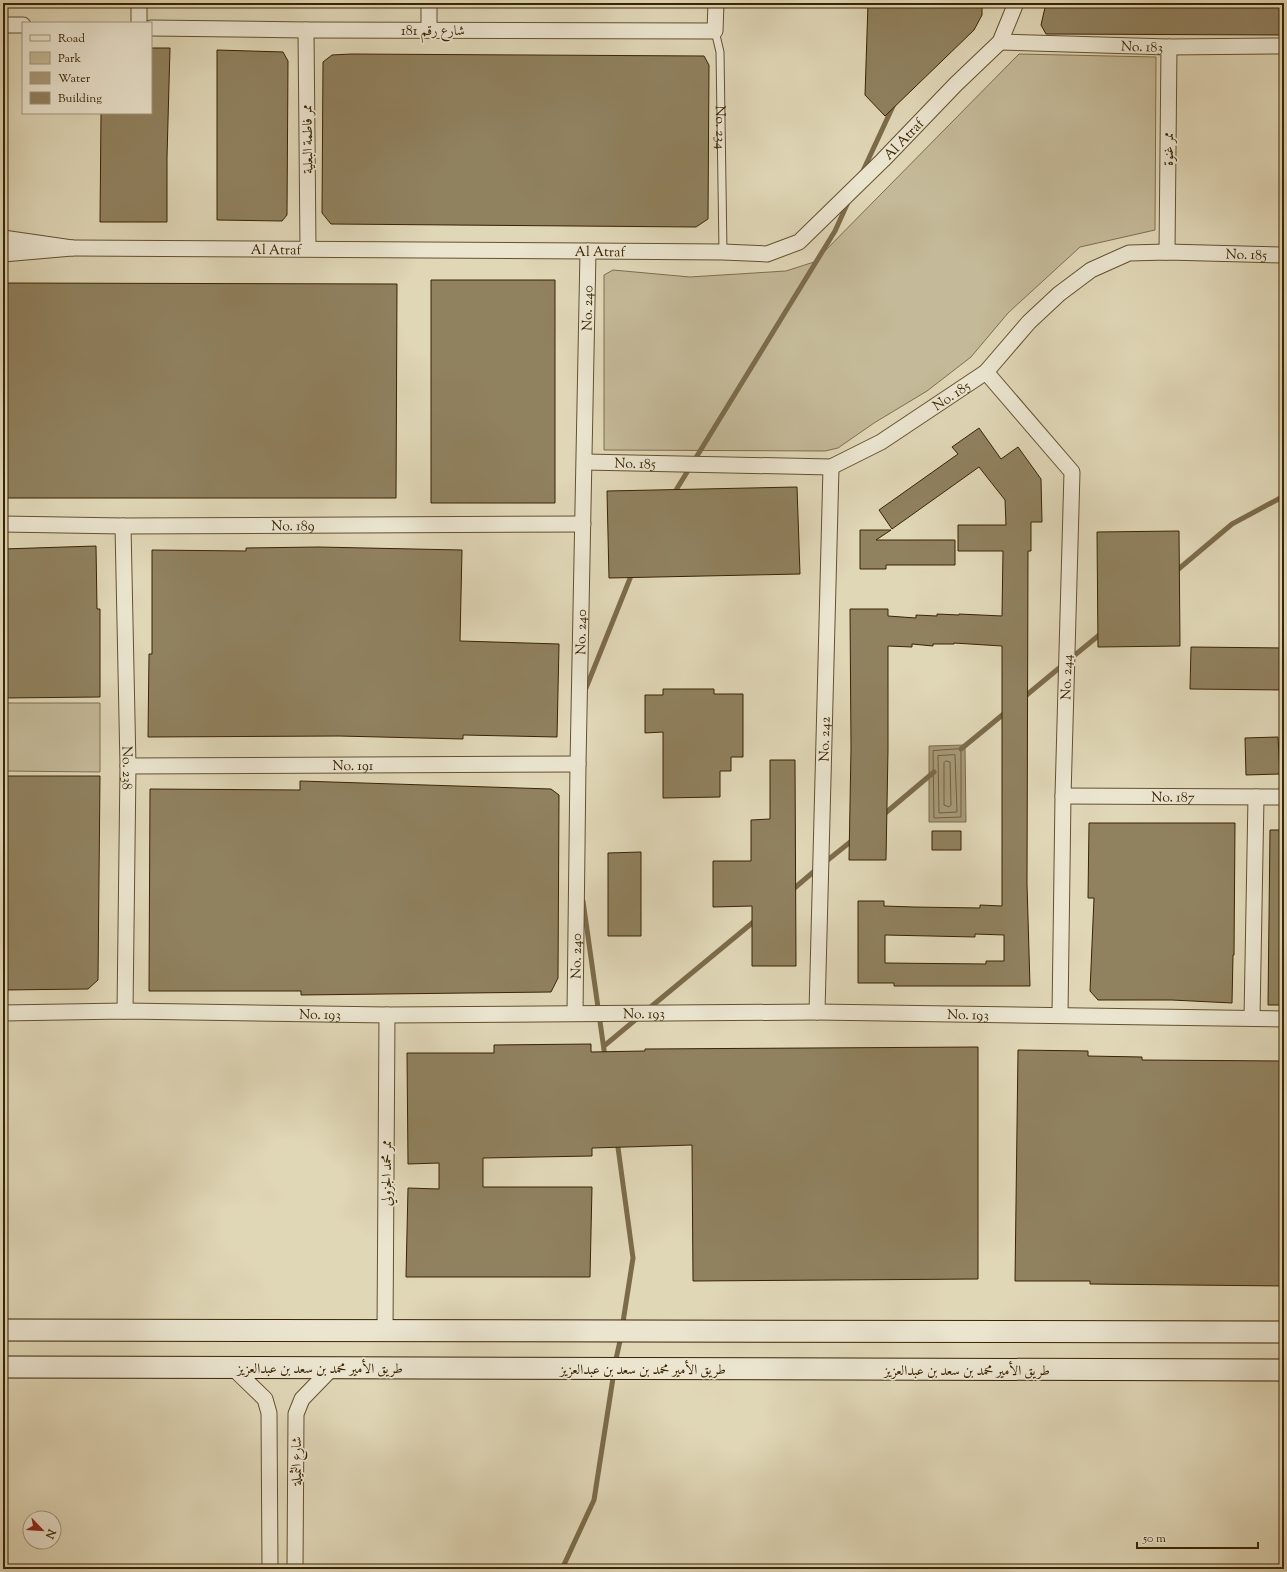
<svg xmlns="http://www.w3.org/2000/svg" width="1287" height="1572" viewBox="0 0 1287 1572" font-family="'Sorts Mill Goudy',Amiri,serif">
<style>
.green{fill:#c4b998;stroke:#7f6e4c}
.water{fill:#a89a79;stroke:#7c6b49}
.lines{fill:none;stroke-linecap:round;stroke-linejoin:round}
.shore{stroke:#715f3c;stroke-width:1}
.stream{stroke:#7c6b49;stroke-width:5}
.building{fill:#90815f;stroke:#3a2400;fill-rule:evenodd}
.service-casing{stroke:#64512e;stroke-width:9}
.minor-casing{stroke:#64512e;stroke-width:17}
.secondary-casing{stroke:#3a2400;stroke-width:23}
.service{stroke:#ebe5d0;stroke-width:7}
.minor{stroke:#ebe5d0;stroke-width:15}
.secondary{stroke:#ebe5d0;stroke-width:21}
.labels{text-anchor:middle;stroke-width:3.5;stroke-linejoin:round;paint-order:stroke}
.street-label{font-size:14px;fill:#3a2400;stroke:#ebe5d0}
</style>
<rect width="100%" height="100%" fill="#e0d7b7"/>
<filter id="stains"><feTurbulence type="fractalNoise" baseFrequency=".005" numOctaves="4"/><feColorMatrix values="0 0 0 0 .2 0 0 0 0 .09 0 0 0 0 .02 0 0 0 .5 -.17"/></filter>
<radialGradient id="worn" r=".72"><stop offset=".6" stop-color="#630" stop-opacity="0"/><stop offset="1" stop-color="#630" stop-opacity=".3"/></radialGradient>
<!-- green -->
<path class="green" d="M1019,54L1156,57L1155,230L1080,247L1008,313L971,357L927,391L874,423L838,448L825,451L604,450V275L613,270L690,277L786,271L814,262Z
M3,703H100V772L3,771Z"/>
<!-- water -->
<path class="water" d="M965,745L966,822H929V746Z"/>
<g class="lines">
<!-- shore -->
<path class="shore" d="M959,749L961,751V817L934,818L933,751Z
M955,755L957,812L939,813L938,756Z
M946,761L950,762L951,805L949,807L944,805V763Z"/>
<!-- stream -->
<path class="stream" d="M862,173L894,104
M673,495L835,231L849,200
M1175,572L1232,524L1284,496
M1070,659L1103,632
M586,688L633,571
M1023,698L1064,664
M961,749L1006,712
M883,815L934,772
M824,863L854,839
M791,891L818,868
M583,901L605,1057
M647,1010L757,919
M604,1046L640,1016
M617,1140L633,1258L623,1322
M616,1359L620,1341
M562,1569L594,1500L613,1378"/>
</g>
<!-- building -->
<path class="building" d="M868,3H982V15L974,30L885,116L865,95Z
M1046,3H1284V35L1046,34L1041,25Z
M151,48H170L167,157V222H100L101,113H151Z
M217,50L283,52L288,61L287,215L282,221L217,220Z
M351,54L704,56L709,65L708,219L696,227L331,224L322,213L323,62L332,55Z
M431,280H555V503H431Z
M3,283L397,284L396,498H3Z
M979,428L1001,459L1018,447L1041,479L1042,522H1031V551H1028L1027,884L1030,986H894V983H858V901H884V906L914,907L980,908V905L1002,906V646L954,643V644H933V646L912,644V647L888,646V750L886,860H849L851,749L850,609H888V616L916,618V615L937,616V614L959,615V614L1002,616L1003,551H958V525H1006L1005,500L979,467L892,529L879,510L958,454L952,447ZM975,934L1004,935V961H986V964L885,963V935L975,937Z
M797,487L800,574L609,578L607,491Z
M860,530H891L876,540H955V565H886V569H860Z
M1179,531L1180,646L1098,647L1097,532Z
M96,546L97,609H100V697L3,698V549Z
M318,547L462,550L460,641L559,644L557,737L463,735V739L339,736L148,737L149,654H152V550L246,551V548Z
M1191,647L1284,648V690L1190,689Z
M663,689H714V694H743V757H731V771H720V797L663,798V732L645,733V695H663Z
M1278,737L1280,774L1246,775L1245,738Z
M770,760H795L796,966H752V906L713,907V861H751V820L770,819Z
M3,776H100L98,980L88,989L3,990Z
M300,781L551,789L559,795L558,978L551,992L301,995V991H149L150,789L300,790Z
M1089,823H1235L1234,955H1233L1232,1003L1172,1000H1098L1090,991L1094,898H1088Z
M1270,830H1284V1005H1268Z
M932,831H961V850H932Z
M641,852V936H608V853Z
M591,1044V1052L645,1051V1049L978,1047V1279L693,1281L692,1145L592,1148V1156L483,1158V1187H592L590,1277H406L408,1188L439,1189V1163L408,1164L407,1053H494V1045Z
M1018,1050L1088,1051V1056L1142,1057V1060L1284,1061V1286L1090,1284V1281H1015Z"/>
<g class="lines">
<defs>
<g id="service">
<path id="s1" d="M715,31L720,52L723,252"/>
</g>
<g id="minor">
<path d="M139,23V3"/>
<path d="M3,25H23"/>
<path d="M151,28L306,30L715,31L716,3"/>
<path d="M306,30L308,248"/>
<path d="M429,30V3"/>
<path id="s2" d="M1000,42L1169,47L1284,46"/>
<path d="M3,238L72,248L3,254"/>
<path id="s3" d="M72,248L588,251L723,252L767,254L799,242L883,160L956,84L1000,42L1016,3"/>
<path d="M1167,252L1169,47"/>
<path d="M986,372L1072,472L1063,796L1060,1014"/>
<path id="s4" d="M585,462L831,467L881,442L986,372L1029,322L1059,294L1091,270L1129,253L1167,252L1284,255"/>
<path id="s5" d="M3,524L123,526L583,524"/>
<path id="s6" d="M123,526L128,766L125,1011"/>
<path id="s7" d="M128,766L578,764"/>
<path id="s8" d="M1063,796L1284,797"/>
<path id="s9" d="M817,1012L831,467"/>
<path id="s10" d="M3,1013L125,1011L387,1015L817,1012L1284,1019"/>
<path id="s11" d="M575,1013L578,764L588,251"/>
<path d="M1252,1018L1256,797"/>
<path d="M385,1332L387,1015"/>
<path d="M233,1368L265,1399L269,1413L270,1569"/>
<path d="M295,1569L296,1414L302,1399L333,1367"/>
</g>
<path id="secondary" d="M3,1330L1284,1332
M3,1367L1284,1370"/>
</defs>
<!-- service casing -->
<use href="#service" class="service-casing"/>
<!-- minor casing -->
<use href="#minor" class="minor-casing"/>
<!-- secondary casing -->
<use href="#secondary" class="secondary-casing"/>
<!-- service -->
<use href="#service" class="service"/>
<!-- minor -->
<use href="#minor" class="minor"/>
<!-- secondary -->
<use href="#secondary" class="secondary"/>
</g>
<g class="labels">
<!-- street labels -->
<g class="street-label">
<text x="433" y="35">شارع رقم 181</text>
<text dy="5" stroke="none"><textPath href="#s2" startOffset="142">No. 183</textPath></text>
<text dy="5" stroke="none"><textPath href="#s1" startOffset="97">No. 234</textPath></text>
<text transform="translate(307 139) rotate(-91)" y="5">ممر فاطمة البعلية</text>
<text dy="5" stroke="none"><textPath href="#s3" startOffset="876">Al Atraf</textPath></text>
<text transform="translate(1168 149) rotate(-90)" y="5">ممر غنوة</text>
<text dy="5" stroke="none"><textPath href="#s3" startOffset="204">Al Atraf</textPath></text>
<text dy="5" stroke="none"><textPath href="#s3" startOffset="528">Al Atraf</textPath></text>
<text dy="5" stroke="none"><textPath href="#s4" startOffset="734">No. 185</textPath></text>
<text dy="5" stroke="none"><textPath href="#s11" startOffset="705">No. 240</textPath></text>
<text dy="5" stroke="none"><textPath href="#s4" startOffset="386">No. 185</textPath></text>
<text dy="5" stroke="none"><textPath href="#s4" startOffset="50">No. 185</textPath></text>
<text dy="5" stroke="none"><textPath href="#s5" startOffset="290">No. 189</textPath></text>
<text dy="5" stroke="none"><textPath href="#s11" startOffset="381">No. 240</textPath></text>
<text transform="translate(1066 677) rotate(-88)" y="5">No. 244</text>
<text dy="5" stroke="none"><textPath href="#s9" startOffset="273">No. 242</textPath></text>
<text dy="5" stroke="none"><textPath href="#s7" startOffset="225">No. 191</textPath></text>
<text dy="5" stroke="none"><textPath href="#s6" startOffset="242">No. 238</textPath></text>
<text dy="5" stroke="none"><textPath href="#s8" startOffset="110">No. 187</textPath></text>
<text dy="5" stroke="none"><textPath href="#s11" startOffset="57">No. 240</textPath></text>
<text dy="5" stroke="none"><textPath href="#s10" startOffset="641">No. 193</textPath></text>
<text dy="5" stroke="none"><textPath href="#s10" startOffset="965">No. 193</textPath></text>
<text dy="5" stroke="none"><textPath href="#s10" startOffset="317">No. 193</textPath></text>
<text transform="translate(386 1173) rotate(-90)" y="5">ممر محمد الجزولي</text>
<text x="320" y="1373">طريق الأمير محمد بن سعد بن عبدالعزيز</text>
<text x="643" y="1374">طريق الأمير محمد بن سعد بن عبدالعزيز</text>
<text x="967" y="1375">طريق الأمير محمد بن سعد بن عبدالعزيز</text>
<text transform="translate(296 1461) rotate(-90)" y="5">شارع الثميلة</text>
</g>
</g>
<!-- margin -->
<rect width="1287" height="1572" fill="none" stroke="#e0d7b7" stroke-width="16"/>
<rect x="4" y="4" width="1279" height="1564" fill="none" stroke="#3a2400" stroke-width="2"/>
<rect x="8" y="8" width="1271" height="1556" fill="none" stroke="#3a2400"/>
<!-- legend -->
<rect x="22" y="22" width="130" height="92" fill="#ebe5d0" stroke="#a4987d"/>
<rect x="30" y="35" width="20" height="6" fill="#ebe5d0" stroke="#a4987d"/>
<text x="58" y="42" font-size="12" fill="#3a2400">Road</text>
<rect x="30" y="52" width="20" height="12" fill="#c4b998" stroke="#a4987d"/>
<text x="58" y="62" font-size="12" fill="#3a2400">Park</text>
<rect x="30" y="72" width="20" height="12" fill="#a89a79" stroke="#a4987d"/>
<text x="58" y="82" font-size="12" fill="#3a2400">Water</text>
<rect x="30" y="92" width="20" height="12" fill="#90815f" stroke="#a4987d"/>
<text x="58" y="102" font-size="12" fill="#3a2400">Building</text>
<!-- north arrow -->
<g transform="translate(42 1530) rotate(115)"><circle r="19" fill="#ebe5d0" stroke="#a4987d"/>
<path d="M0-3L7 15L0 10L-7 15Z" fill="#8f2418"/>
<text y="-6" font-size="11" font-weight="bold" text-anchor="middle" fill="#3a2400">N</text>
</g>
<!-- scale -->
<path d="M1137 1542v6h121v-6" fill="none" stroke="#3a2400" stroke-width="2"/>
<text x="1143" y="1542" font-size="12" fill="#3a2400" stroke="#ebe5d0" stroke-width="3" paint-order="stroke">50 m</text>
<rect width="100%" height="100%" filter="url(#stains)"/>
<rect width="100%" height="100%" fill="url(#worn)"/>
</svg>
